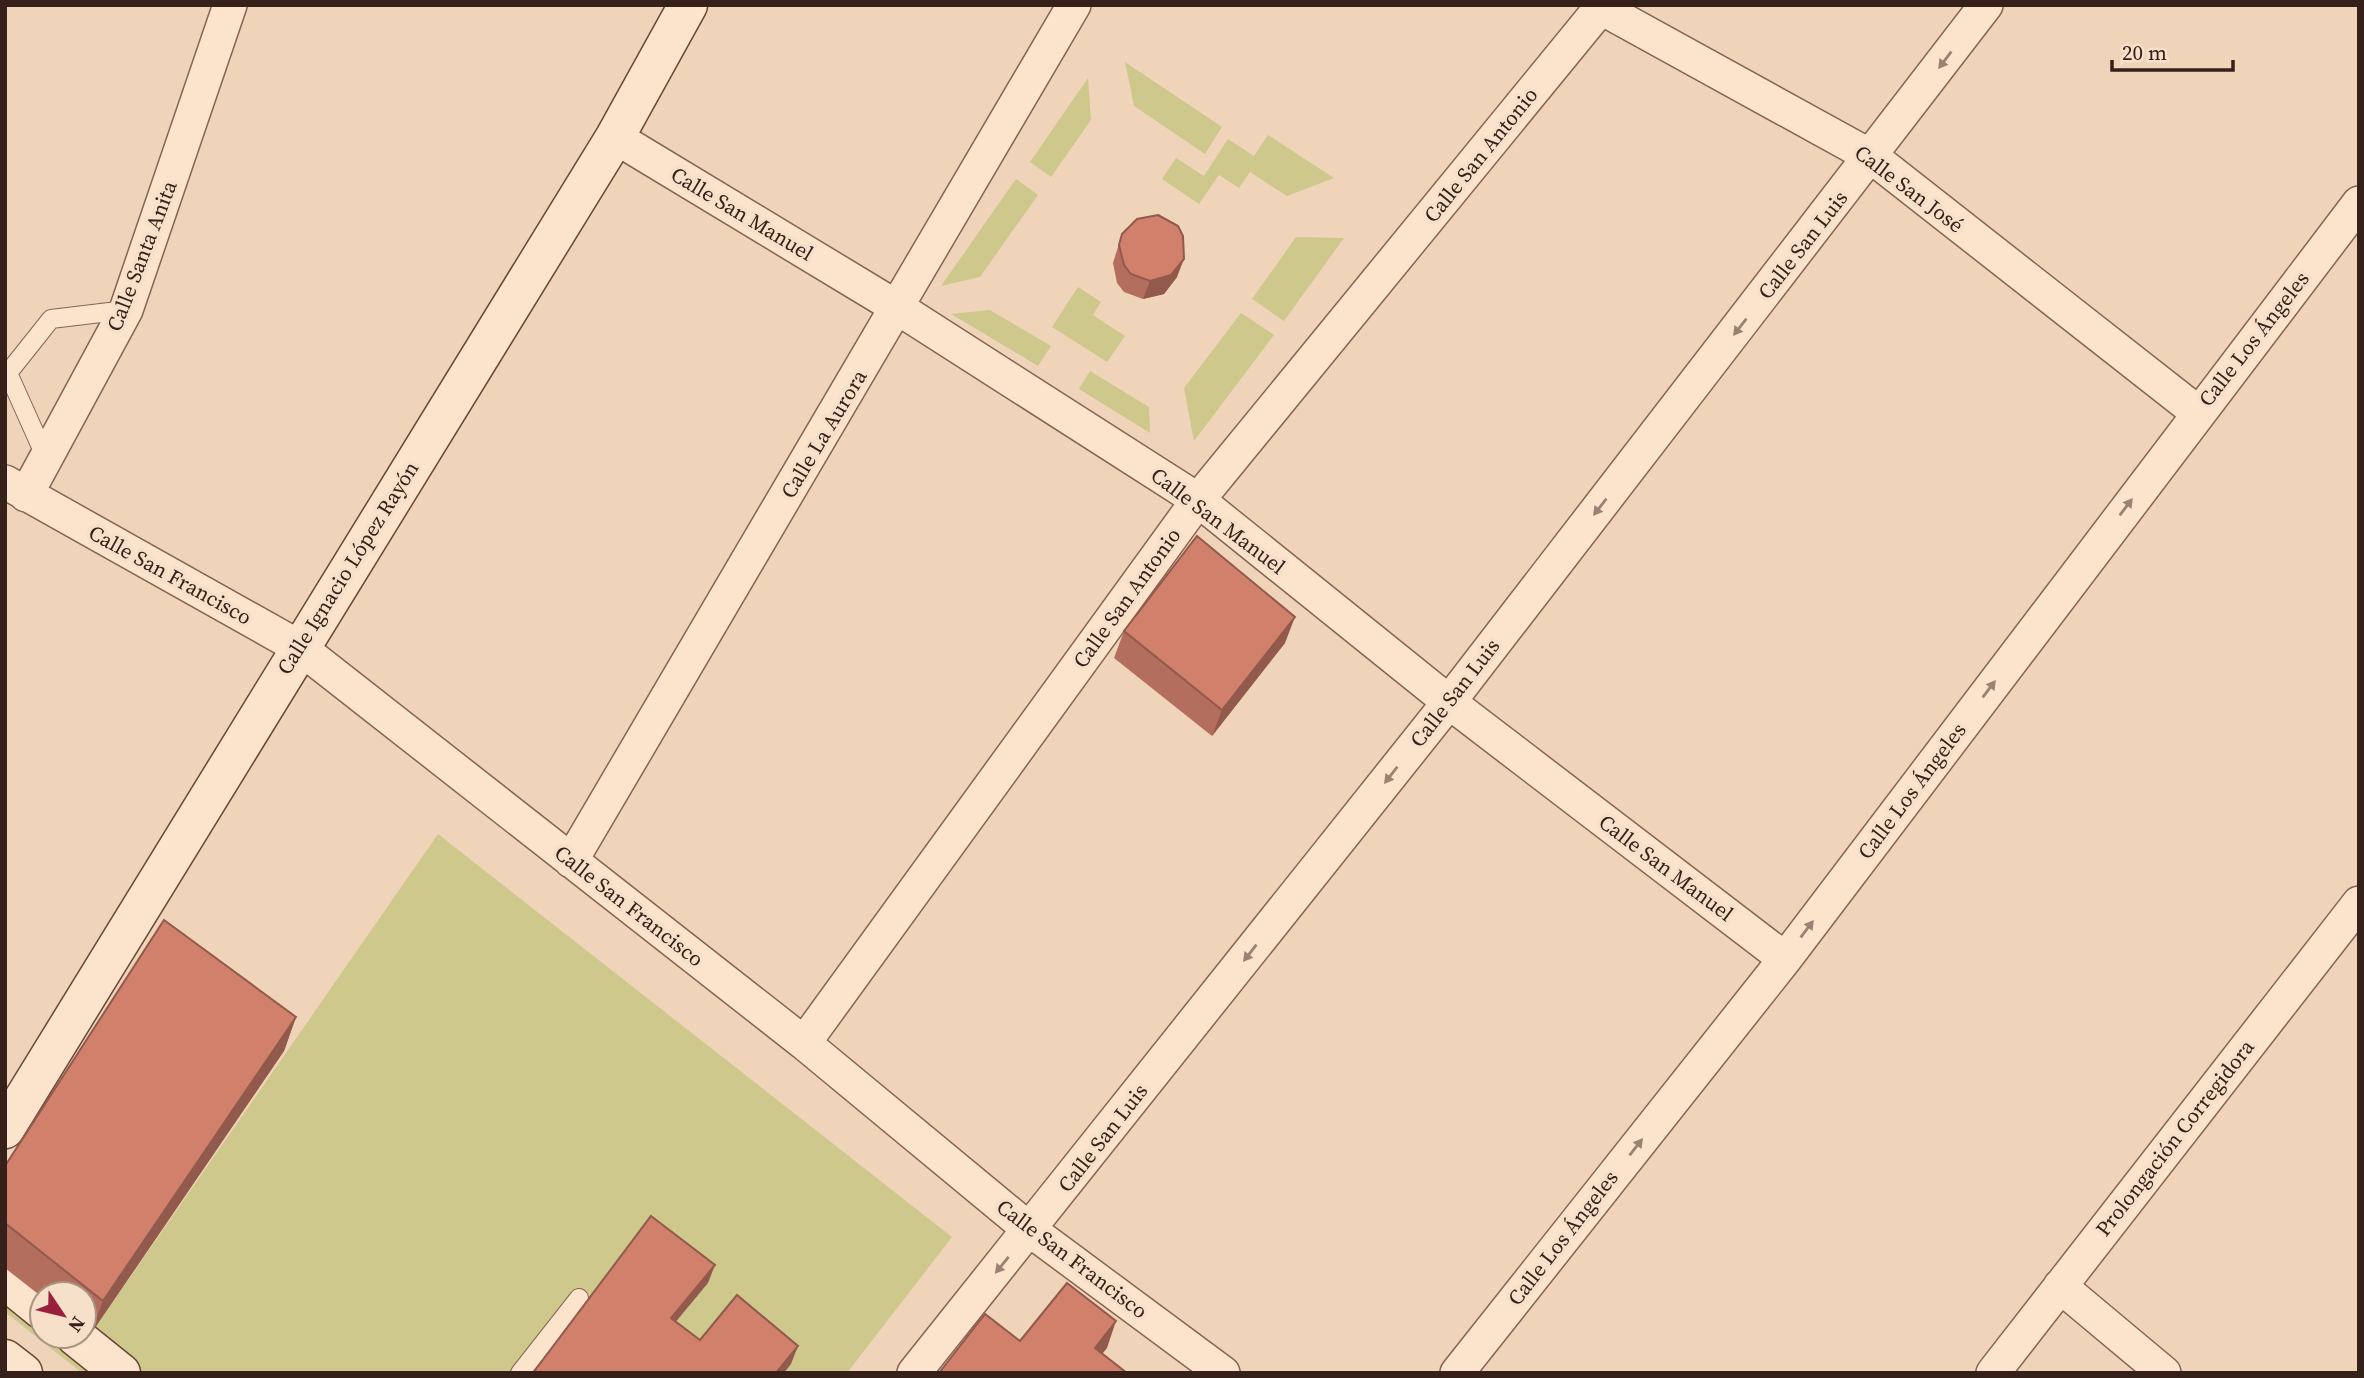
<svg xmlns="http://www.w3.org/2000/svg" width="2364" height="1378" viewBox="0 0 2364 1378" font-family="'Source Serif 4',serif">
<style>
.green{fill:#cec88d}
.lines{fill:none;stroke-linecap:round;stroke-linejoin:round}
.service-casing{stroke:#876353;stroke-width:20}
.minor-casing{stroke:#876353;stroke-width:36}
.secondary-casing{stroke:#694536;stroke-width:41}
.service{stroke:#fbe3cc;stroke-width:18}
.minor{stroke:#fbe3cc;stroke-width:33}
.secondary{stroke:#fbe3cc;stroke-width:38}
.wall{fill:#b46e5d}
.shaded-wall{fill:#925a4c}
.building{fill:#d1806c;stroke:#925a4c;stroke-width:2}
.oneway{fill:#988272}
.labels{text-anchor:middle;stroke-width:7;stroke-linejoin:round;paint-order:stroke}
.street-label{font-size:21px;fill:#352119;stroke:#f7e0c9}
</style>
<rect width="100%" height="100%" fill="#f0d4b9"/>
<!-- green -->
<path class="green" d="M1125,62L1222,127L1205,154L1134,106Z
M1088,78L1091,120L1051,177L1030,162Z
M1268,135L1334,178L1287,196L1250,172L1239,188L1219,175L1199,204L1162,179L1176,158L1204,176L1228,139L1254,156Z
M1016,179L1038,195L980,277L941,286Z
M1296,237L1344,238L1284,321L1252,299Z
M1078,287L1101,302L1093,315L1125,336L1107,362L1052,327Z
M990,310L1051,346L1038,366L951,314Z
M1241,313L1274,335L1194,441L1184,388Z
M1090,371L1149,407L1150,433L1079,389Z
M438,834L952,1237L847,1373H139L90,1335Z
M5,1297L42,1326V1336H54L99,1373H82L5,1312Z"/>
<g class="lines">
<defs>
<path id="service" d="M46,458L8,373L51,319L126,310
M520,1373L579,1298"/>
<path id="minor" d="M1596,5L1872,157L2197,412
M615,137L898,308L1198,500L1449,702L1785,959
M5,482L299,647L804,1043L1030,1230L1223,1373
M26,495L126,310L230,5
M571,861L1074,5
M804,1043L1198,500L1603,5
M2060,1286L2164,1373
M914,1373L1449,702L1986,5
M1457,1373L1785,959L2359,203
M1993,1373L2359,903"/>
<path id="secondary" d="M5,1129L615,137L688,5
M5,1280L42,1310
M75,1336L121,1373
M5,1359L23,1373"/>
</defs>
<!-- service casing -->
<use href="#service" class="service-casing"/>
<!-- minor casing -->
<use href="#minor" class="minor-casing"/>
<!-- secondary casing -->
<use href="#secondary" class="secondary-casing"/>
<!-- service -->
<use href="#service" class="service"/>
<!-- minor -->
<use href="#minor" class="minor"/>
<!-- secondary -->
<use href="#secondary" class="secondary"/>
</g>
<!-- wall -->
<path class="wall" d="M1122,234L1177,277L1164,294L1143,299L1124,292L1117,283L1113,263Z
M1124,631L1285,643L1212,736L1114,658Z
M296,1017L284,1051L90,1335L84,1330V1294H42V1297L5,1268V1166Z"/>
<!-- shaded-wall -->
<path class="shaded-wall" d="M1184,259L1177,277L1164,294L1143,299L1150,281Z
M1295,617L1285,643L1212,736L1222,710Z
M296,1017L284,1051L90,1335L103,1301Z
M715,1265L708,1283L664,1336L671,1318Z
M1116,1321L1107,1348L1087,1373L1095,1348Z
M798,1346L791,1364L784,1373H776Z"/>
<!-- building -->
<path class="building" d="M1158,215L1178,226L1183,236L1184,259L1171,275L1150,281L1131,274L1124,265L1119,245L1122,234L1137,219Z
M1197,536L1295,617L1222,710L1124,631Z
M164,920L296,1017L103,1301L5,1223V1166Z
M651,1216L715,1265L671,1318L700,1340L737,1295L798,1346L776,1373H533Z
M1067,1283L1116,1321L1095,1348L1127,1373H939L985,1314L1020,1341Z"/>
<!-- one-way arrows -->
<defs><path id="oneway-solid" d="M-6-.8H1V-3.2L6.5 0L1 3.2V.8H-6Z" transform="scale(1.75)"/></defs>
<g class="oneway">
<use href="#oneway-solid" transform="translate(1945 60) rotate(127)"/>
<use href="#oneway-solid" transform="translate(1740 327) rotate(128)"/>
<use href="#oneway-solid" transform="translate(1600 507) rotate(128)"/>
<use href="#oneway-solid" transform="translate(2126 507) rotate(-53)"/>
<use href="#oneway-solid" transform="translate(1989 689) rotate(-53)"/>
<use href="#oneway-solid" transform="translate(1391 775) rotate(128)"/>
<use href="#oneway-solid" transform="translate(1807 929) rotate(-53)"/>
<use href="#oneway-solid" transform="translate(1250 953) rotate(128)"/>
<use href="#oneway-solid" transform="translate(1636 1147) rotate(-52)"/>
<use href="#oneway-solid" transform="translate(1002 1265) rotate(129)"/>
</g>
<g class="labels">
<!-- street labels -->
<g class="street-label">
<text transform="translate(1481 155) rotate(-51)" y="7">Calle San Antonio</text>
<text transform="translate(1909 189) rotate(37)" y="7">Calle San José</text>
<text transform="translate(742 214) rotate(31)" y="7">Calle San Manuel</text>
<text transform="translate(1803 245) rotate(-52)" y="7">Calle San Luis</text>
<text transform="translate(142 256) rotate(-69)" y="7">Calle Santa Anita</text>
<text transform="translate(2254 339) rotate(-52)" y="7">Calle Los Ángeles</text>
<text transform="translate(824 434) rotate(-59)" y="7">Calle La Aurora</text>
<text transform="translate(1218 521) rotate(37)" y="7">Calle San Manuel</text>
<text transform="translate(348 568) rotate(-58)" y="7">Calle Ignacio López Rayón</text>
<text transform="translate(170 575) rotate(29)" y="7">Calle San Francisco</text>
<text transform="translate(1127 598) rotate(-54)" y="7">Calle San Antonio</text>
<text transform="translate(1455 693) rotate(-52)" y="7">Calle San Luis</text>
<text transform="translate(1912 791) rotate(-53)" y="7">Calle Los Ángeles</text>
<text transform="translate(1666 868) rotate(37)" y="7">Calle San Manuel</text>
<text transform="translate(629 906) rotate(38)" y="7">Calle San Francisco</text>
<text transform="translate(1103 1138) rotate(-52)" y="7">Calle San Luis</text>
<text transform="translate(2175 1138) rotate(-52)" y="7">Prolongación Corregidora</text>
<text transform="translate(1563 1238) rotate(-52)" y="7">Calle Los Ángeles</text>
<text transform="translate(1072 1259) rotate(37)" y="7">Calle San Francisco</text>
</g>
</g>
<!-- border -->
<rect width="2364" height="1378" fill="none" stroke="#352119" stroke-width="14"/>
<!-- north arrow -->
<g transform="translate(63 1315) rotate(125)"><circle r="33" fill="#f7e0c9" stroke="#a99483" stroke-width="2"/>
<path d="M0-5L12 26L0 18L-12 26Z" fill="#9a1f3a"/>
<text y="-10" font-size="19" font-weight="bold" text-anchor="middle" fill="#352119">N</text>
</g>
<!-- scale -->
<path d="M2112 60v10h121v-10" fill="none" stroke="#352119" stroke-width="3.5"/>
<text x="2122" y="60" font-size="21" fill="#352119" stroke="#f7e0c9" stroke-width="5" paint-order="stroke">20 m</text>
</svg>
